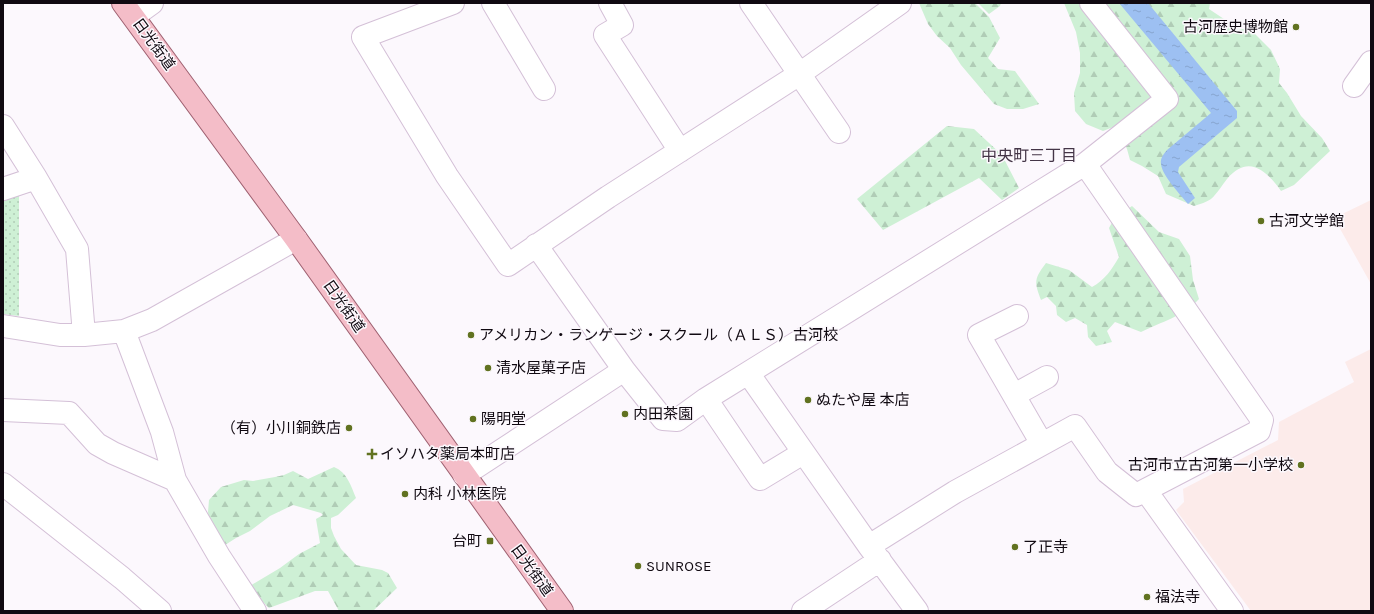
<svg xmlns="http://www.w3.org/2000/svg" width="1374" height="614" viewBox="0 0 1374 614" font-family="Karla,'Noto Sans JP',sans-serif">
<style>
.education{fill:#fcebea}
.grass{fill:url(#grass-dots)}
.forest{fill:url(#forest-firs)}
.water{fill:url(#water-ripples)}
.lines{fill:none;stroke-linecap:round;stroke-linejoin:round}
.minor-casing{stroke:#d4c0d7;stroke-width:24}
.major-casing{stroke:#9f6171;stroke-width:24}
.minor{stroke:#fff;stroke-width:22}
.major{stroke:#f4bdc8;stroke-width:22}
.poi-dot{fill:#617220;stroke:#fcf8fd;stroke-width:1.5}
.labels{text-anchor:middle;stroke-width:3;stroke-linejoin:round;paint-order:stroke}
.poi-label{font-size:15px;fill:#100911;stroke:#fcf8fd;text-anchor:start}
.street-label{font-size:15px;fill:#100911;stroke:#fcf8fd}
.neighbourhood-label{font-size:16px;fill:#443547;stroke:#fcf8fd}
</style>
<defs>
<pattern id="grass-dots" width="8" height="8" patternUnits="userSpaceOnUse"><rect width="8" height="8" fill="#cef0d5"/><path d="M2 2h.1M6 6h.1" fill="none" stroke="#b0ccb6" stroke-width="1.8" stroke-linecap="round"/></pattern>
<pattern id="forest-firs" width="22" height="20" patternUnits="userSpaceOnUse"><rect width="22" height="20" fill="#cef0d5"/><path d="M5 1l3.5 6h-7zM16 11l3.5 6h-7z" fill="#b0ccb6"/></pattern>
<pattern id="water-ripples" width="26" height="14" patternUnits="userSpaceOnUse"><rect width="26" height="14" fill="#9dc0f2"/><path d="M2 4q2-2 4 0t4 0M15 11q2-2 4 0t4 0" fill="none" stroke="#86a4ce"/></pattern>
</defs>
<rect width="100%" height="100%" fill="#fcf8fd"/>
<!-- education -->
<path class="education" d="M1371,200V284L1334,218Z
M1371,349V611H1251L1176,510L1184,502L1183,489L1278,440L1279,422L1354,382L1345,362Z"/>
<!-- grass -->
<path class="grass" d="M19,192V316L3,314V197Z"/>
<!-- forest -->
<path class="forest" d="M919,3H975L989,17L1000,38L988,58L998,69L1015,71L1039,104L1023,109H1007L994,104L961,65L950,48L937,36L928,24Z
M978,3H1001L1000,6L989,14Z
M1064,3H1210L1209,9L1227,21L1238,30L1249,28L1271,50L1280,69L1279,83L1287,93L1301,116L1322,138L1330,151L1294,185L1281,191C1266,170 1248,154 1227,179C1222,185 1217,194 1211,199C1207,202 1200,204 1194,206L1166,194L1158,176L1142,166L1130,160L1127,149L1116,126L1103,131L1086,124L1075,111L1074,93L1080,73V53L1076,32Z
M947,126L974,129L1002,155L1019,188L1002,200L979,178L883,230L857,199Z
M1132,206L1159,232L1179,239L1190,256L1193,280L1199,299C1184,316 1161,322 1141,332L1115,322L1107,331L1112,342L1096,346L1088,337L1087,325L1075,318L1066,322L1057,315L1056,306L1047,297L1041,300C1034,282 1034,279 1046,263L1069,270L1092,287C1105,280 1112,269 1119,257L1109,228L1114,219Z
M334,467C347,472 351,486 356,498L338,515L331,518V528L334,536L341,549L356,565L382,570L388,573L397,588L373,611H339L328,591H315L269,608L248,587L280,568L299,554L320,543L316,519L323,515L321,513L293,505L270,516L250,531L236,538L222,547L209,522L208,512L209,500L221,487L244,480L253,481L275,477L284,475L293,471L308,479Z"/>
<!-- water -->
<path class="water" d="M1119,3H1148L1237,111V118L1179,167L1178,172L1195,198L1188,204C1181,195 1162,176 1161,164C1160,158 1164,154 1167,150L1211,113Z"/>
<g class="lines">
<defs>
<path id="minor" d="M453,3L363,37L447,176L508,265L608,197L798,75L900,3
M493,3L544,89
M610,3L622,25L605,35L680,151
M751,3L839,132
M134,16L152,3
M1354,86L1371,62
M3,126L36,178L77,249L84,335
M3,189L36,178
M536,245L624,370L663,419L677,420L706,399L1085,164L1167,99L1091,3
M1017,316L979,335L1042,444
M3,326L60,335H84L124,331L152,320L296,239
M124,331L162,432L175,480L219,556L255,611
M748,373L869,546L917,611
M1014,395L1047,377
M706,399L760,479L803,453
M3,410L69,413L97,444L113,453L175,480
M464,475L624,370
M3,484L122,578L160,611
M1146,491L1232,611
M869,546L955,492L1075,426L1107,472L1136,495L1259,431L1262,420L1085,164
M803,611L880,560"/>
<path id="major" d="M123,3L296,239L562,611"/>
</defs>
<!-- minor casing -->
<use href="#minor" class="minor-casing"/>
<!-- major casing -->
<use href="#major" class="major-casing"/>
<!-- minor -->
<use href="#minor" class="minor"/>
<!-- major -->
<use href="#major" class="major"/>
</g>
<!-- markers -->
<g class="poi-dot">
<circle cx="1296" cy="27" r="4"/>
<circle cx="1261" cy="221" r="4"/>
<circle cx="471" cy="335" r="4"/>
<circle cx="488" cy="368" r="4"/>
<circle cx="808" cy="400" r="4"/>
<circle cx="625" cy="414" r="4"/>
<circle cx="473" cy="419" r="4"/>
<circle cx="349" cy="428" r="4"/>
<path d="M370 448h4v4h4v4h-4v4h-4v-4h-4v-4h4z"/>
<circle cx="1301" cy="465" r="4"/>
<circle cx="405" cy="494" r="4"/>
<rect x="486" y="537" width="8" height="8" rx="2"/>
<circle cx="1015" cy="547" r="4"/>
<circle cx="638" cy="566" r="4"/>
<circle cx="1147" cy="597" r="4"/>
</g>
<g class="labels">
<!-- poi labels -->
<g class="poi-label">
<text x="1288" y="32" text-anchor="end">古河歴史博物館</text>
<text x="1269" y="226">古河文学館</text>
<text x="479" y="340">アメリカン・ランゲージ・スクール（ＡＬＳ）古河校</text>
<text x="496" y="373">清水屋菓子店</text>
<text x="816" y="405">ぬたや屋 本店</text>
<text x="633" y="419">内田茶園</text>
<text x="481" y="424">陽明堂</text>
<text x="341" y="433" text-anchor="end">（有）小川銅鉄店</text>
<text x="380" y="459">イソハタ薬局本町店</text>
<text x="1293" y="470" text-anchor="end">古河市立古河第一小学校</text>
<text x="413" y="499">内科 小林医院</text>
<text x="482" y="546" text-anchor="end">台町</text>
<text x="1023" y="552">了正寺</text>
<text x="646" y="571">SUNROSE</text>
<text x="1155" y="602">福法寺</text>
</g>
<!-- street labels -->
<g class="street-label">
<text transform="translate(154 44) rotate(54)" y="5">日光街道</text>
<text transform="translate(344 306) rotate(55)" y="5">日光街道</text>
<text transform="translate(532 570) rotate(54)" y="5">日光街道</text>
</g>
<!-- neighbourhood labels -->
<g class="neighbourhood-label">
<text x="1029" y="161">中央町三丁目</text>
</g>
</g>
<!-- border -->
<rect width="1374" height="614" fill="none" stroke="#100911" stroke-width="8"/>
</svg>
